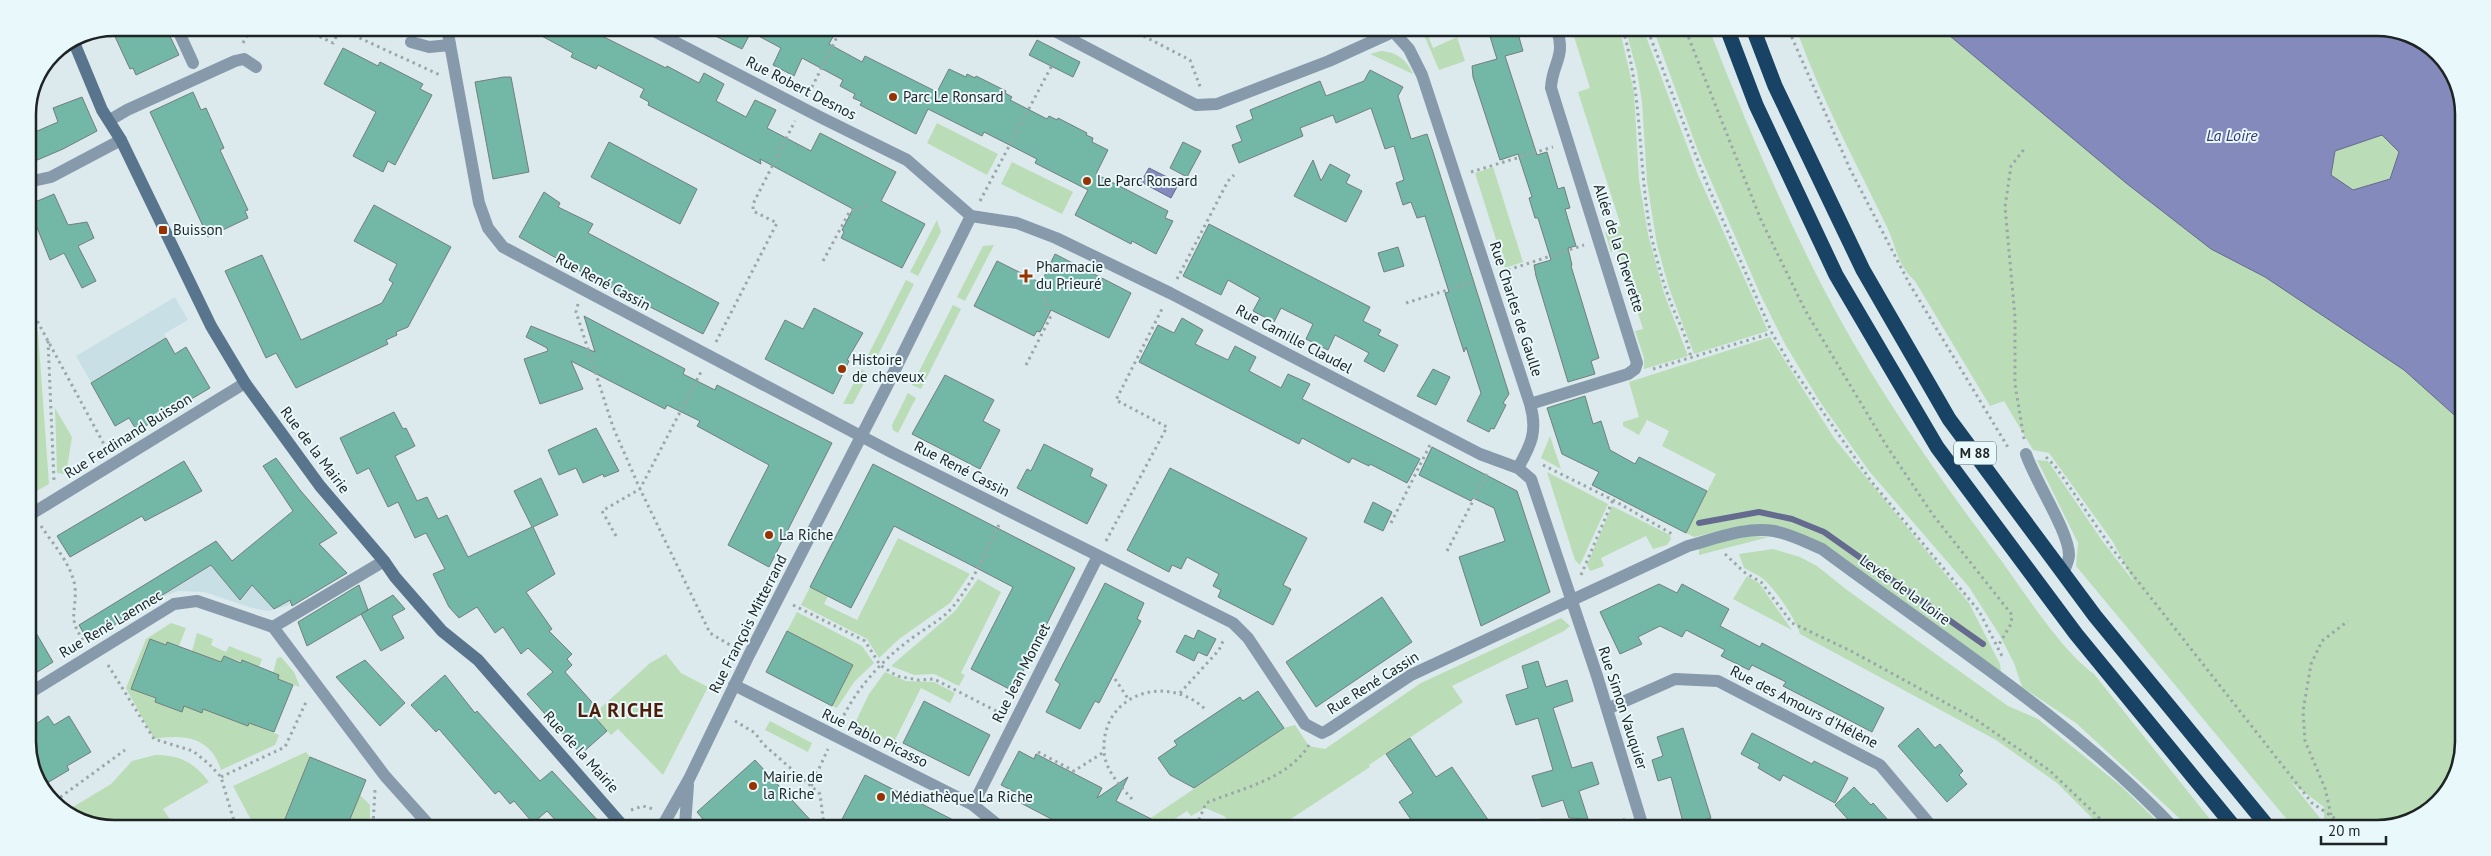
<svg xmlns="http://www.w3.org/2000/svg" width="2491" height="856" viewBox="0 0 2491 856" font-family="'PT Sans',sans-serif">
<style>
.built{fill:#c8e0e5}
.green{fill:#baddb7;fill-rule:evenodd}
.water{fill:#848abb;stroke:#656b8e;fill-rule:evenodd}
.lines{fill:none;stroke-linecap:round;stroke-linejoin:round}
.stream{stroke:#656b8e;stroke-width:6}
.building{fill:#73b7a7;stroke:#727f7b}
.path{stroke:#9ba6a8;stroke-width:3;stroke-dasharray:2.5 4;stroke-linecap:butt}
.lane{stroke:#879aab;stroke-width:12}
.street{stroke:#879aab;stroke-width:12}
.secondary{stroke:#59758d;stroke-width:12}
.highway{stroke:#184364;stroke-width:15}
.poi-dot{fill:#973300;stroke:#e9f8fb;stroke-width:2}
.labels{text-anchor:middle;stroke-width:4;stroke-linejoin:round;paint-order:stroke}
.shield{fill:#e9f8fb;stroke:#5b6364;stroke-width:1}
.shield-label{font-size:14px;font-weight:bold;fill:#1e2324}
.street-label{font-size:15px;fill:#1e2324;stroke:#e9f8fb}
.poi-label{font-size:15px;fill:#1e2324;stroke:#e9f8fb;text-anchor:start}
.water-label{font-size:16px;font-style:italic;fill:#363876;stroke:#e9f8fb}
.district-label{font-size:20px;font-weight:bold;letter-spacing:1px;fill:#4e1d09;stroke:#e9f8fb}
.rim{fill:none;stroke:#1e2324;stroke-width:2.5}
</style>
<rect width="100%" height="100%" fill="#dceaed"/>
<!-- built -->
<path class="built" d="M175,297L188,320L164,334L176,356L101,400L76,356Z
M216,541L252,585L320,543L345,571L287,606L268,611L252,608L204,592L178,591L167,595L97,637L86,620Z"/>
<!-- green -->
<path class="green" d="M1572,30H1620L1634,92L1639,180L1648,234L1664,293L1688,356L1644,369V358L1635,331L1643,329L1618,250L1611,252L1605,232L1621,226L1578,92L1590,88Z
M1626,31H1644L1698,175L1768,331L1694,354L1669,288L1657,245L1647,182L1642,102L1637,71Z
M1654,31H1710C1743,116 1778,199 1819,280C1871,381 1935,473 2003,563C2026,595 2063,652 2094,674L2217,828H2190L2076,723L2022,687L2014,663L1999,634L1969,587L1869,471L1820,402L1785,344L1761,296L1698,151Z
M1797,31L2404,32L2445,61L2463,109L2459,769L2429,811L2377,828H2294L2076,566L2078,543L2037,460L2048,461L2101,539L2134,582L2113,542L2049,453L2033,450L2004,401L1990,406L1915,281C1896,264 1897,247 1886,225C1855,161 1821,98 1797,31ZM2292,783L2324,807V822H2323Z
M1427,33L1433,48L1457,37L1465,61L1439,70L1424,35Z
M1381,51C1397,52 1407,60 1413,74L1370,54Z
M937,123L998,154L987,175L927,143Z
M1012,162L1073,192L1062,214L1001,184Z
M1493,167L1523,262L1505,268L1475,173Z
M937,220L941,232L918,276L910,272Z
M994,245L965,301L957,297L983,246Z
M906,280L914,284L873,365L865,361Z
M953,305L961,309L921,389L912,385Z
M28,312L38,332L49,484L28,496Z
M1770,337L1834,438L1969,603L2000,664L2001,672L1826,546L1747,525L1694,537L1686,533L1716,474L1662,446L1669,431L1647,420L1639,435L1623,426V422L1639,417L1629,382Z
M861,369L869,374L853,404H843Z
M908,393L916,398L898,433L893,430L892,425Z
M55,408L72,437L66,474L57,473Z
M1550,436L1561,469L1541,458Z
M1547,472L1608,504L1580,565L1575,560Z
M1612,506L1670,535L1671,539L1667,545L1653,549L1646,536L1601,558L1604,566L1590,571L1587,565Z
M1744,536L1769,537L1699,555V548Z
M898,538L970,574L950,603L899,639L879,658L867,639L801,605L810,587L828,596L824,604L857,620Z
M1773,549L1800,557L1817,566L1847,590L2008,706L2038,719L2121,786L2164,828H2102L2057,783L1996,740L1800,634C1795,618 1775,588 1762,578C1757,574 1749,571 1744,568L1739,554Z
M1747,576L1759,583L1792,630L1733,599Z
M978,579L1001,592L961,673L965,675L959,686L934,674L914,675L891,666L955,611Z
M797,612L862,646L874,663L854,682L837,708L832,706L853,665L787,631Z
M1561,618L1570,626L1564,631L1452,686L1463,702L1369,765L1370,767L1280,826H1233L1224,816L1205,808L1191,816L1187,811L1164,826H1139L1284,728L1295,725L1309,746L1325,749L1421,683Z
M171,623L186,628L179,646L167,642L166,645L150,639L131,689L156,698L155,702L182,712L184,706L205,705L248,726L249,723L279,735L275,745L221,770C211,737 183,734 154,739L126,688L146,639Z
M197,633L213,639L211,645L226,652L229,646L262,659L259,667L224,656L220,665L192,651Z
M666,654L681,673L708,687L663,775L618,729L611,735L593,715L650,663Z
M281,657L294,672L300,687L278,679L273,673L277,658Z
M885,672L906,681L934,682L955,693L950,703L921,688L893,744L855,723L869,694Z
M770,721L812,743L808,752L765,730Z
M306,752L310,757L285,819L298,824H261L251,820L233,786Z
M155,755C179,755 194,762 209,782L163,809L173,824H87L68,810L111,784L132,761Z
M360,795L370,805V825L348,824Z
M1540,818L1622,819L1611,827H1546Z"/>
<!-- water -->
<path class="water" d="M1944,31L2404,32L2445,61L2463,109L2461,421L2404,370L2265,277L2211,249L2126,183ZM2382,135L2399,152L2390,179L2353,190L2331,175L2335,151Z
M1149,168L1179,183L1171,198L1141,182Z"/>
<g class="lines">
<!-- stream -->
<path class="stream" d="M1699,523L1759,512L1792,519L1824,532L1983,644"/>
</g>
<!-- building -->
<path class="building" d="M111,28H166L179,55L136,75L133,68L130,69Z
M527,28H595L604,33L602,36L666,68L667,66L699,83L704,73L724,84L716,101L746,117L755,100L776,110L767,128L811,151L820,133L896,172L881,201L925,224L902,268L841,238L844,232L842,230L853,209L760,159L761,164L648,105L649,102L640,97L644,89L598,65L596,69L571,57L573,53Z
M701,29H821L834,35L829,44L862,62L865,56L937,92L949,69L966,77L967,74L975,78L976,76L1006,91L1005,93L1012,97L1010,100L1047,119L1049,116L1057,120L1058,118L1087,133L1086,135L1093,138L1092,142L1108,150L1096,174L1168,211L1165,218L1173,221L1156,254L1132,241L1131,244L1075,215L1088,190L1035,163L1037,159L984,132L982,136L928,109L916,134L860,105L862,102L853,98L855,94L840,86L843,80L802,58L794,76L773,65L781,48L751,32L742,49Z
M1488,30H1517L1523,51L1505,56L1537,155L1547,152L1558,189L1564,187L1570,208L1565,209L1576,246L1568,248L1572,265L1571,266L1599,358L1591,361L1595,374L1568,382L1536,276L1534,265L1551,260L1538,218H1535L1529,198L1532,197L1518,154L1500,160L1473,77L1472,66L1497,59Z
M1037,40L1080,62L1073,77L1029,55Z
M343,48L378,66L380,62L423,84L420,89L432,95L395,165L388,161L383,172L353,156L376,112L324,84Z
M1370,70L1403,87L1398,96L1411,139L1427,134L1433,152L1509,394L1503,403L1506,405L1494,429L1491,428L1489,432L1467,421L1481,393L1466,347L1464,352L1445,293L1449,292L1425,216L1417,218L1411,202L1403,205L1396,183L1404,180L1394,146L1385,149L1371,108L1336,123L1333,115L1300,128L1303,136L1239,163L1232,145L1242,141L1236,126L1253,119L1250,110L1320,81L1326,96L1364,81Z
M504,77H511L529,172L493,179L475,82Z
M193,92L201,110L206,108L224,148L220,150L248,210L245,211L248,218L208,237L150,112Z
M82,97L97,131L63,149L28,164V135L58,122L53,108Z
M609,142L697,189L680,224L591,177Z
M1183,142L1201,151L1187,177L1170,168Z
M1313,160L1321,181L1330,164L1350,175L1346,183L1362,191L1346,222L1294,196Z
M544,192L560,203L558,207L593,224L588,233L719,303L703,334L572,267L519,237Z
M54,194L68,225L87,222L94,238L78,246L96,281L82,288L64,253L50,260L28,205Z
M374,205L451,247L408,327L396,332L397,335L386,340L388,344L296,388L276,353L266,358L225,271L262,255L301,340L382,303L393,283L389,280L397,264L354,241Z
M1209,224L1370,307L1363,321L1381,330L1378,335L1398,345L1384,372L1364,361L1369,353L1335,335L1328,350L1306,339L1313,324L1281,308L1274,322L1253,311L1260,298L1228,280L1221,295L1183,276Z
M1398,247L1404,266L1384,272L1378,253Z
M1055,254L1131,293L1109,338L1051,310L1040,332L1037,331L1034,336L974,306L997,261L1041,283Z
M814,308L863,333L847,360L849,361L833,394L765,359L785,320L803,329Z
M584,316L685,369L683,374L715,390L717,385L832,443L769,567L728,545L769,465L697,426L700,421L667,405L665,409L571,361L583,389L540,404L524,359L548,351L547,348L526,337L531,326L595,352Z
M1182,318L1203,330L1195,344L1228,360L1235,346L1256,357L1249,371L1281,388L1288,374L1310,384L1302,399L1420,459L1407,483L1370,464L1369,466L1352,458L1349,463L1302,438L1299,444L1139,362L1158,325L1174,333Z
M166,338L175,354L186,347L210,388L137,431L129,418L115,426L91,383Z
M1433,369L1450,377L1436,405L1417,396Z
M945,375L994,400L983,421L1000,430L980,469L912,434Z
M1585,396L1593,424L1601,421L1610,450L1635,464L1639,457L1707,491L1686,533L1592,485L1599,472L1562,454L1547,408Z
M394,412L403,429L406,428L415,446L395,456L417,501L427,497L438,519L447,515L468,557L532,527L514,491L541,478L558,515L533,527L555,574L526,592L552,629L549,631L572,654L567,659L572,665L565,672L599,710L593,715L607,731L581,754L527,694L553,672L528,648L521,654L503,627L495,633L477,607L459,618L449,607L433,574L445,569L426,533L415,538L398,502L388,507L369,468L357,474L340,438Z
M596,428L619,471L604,477L603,474L583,483L576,468L559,475L548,450Z
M1044,444L1093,469L1090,476L1107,485L1087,524L1017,488L1027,469L1031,471Z
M1432,447L1517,491L1550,592L1481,626L1459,557L1505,541L1494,508L1473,498L1471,501L1419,475Z
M276,458L300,490L337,533L319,544L347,573L292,606L290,600L274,609L252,585L240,600L211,565L88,641L79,625L216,541L232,561L293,511L263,466Z
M184,461L202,491L145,521L142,516L70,557L57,536Z
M873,464L1075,568L1013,691L971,669L1013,587L967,563L894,526L851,608L810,587Z
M1170,468L1307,538L1283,585L1291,589L1273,625L1218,597L1221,590L1213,586L1219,574L1187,557L1181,569L1172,565L1169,572L1127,550Z
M1373,502L1392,512L1383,531L1364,522Z
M1105,583L1144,603L1137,619L1141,621L1119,664L1099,703L1095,701L1080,729L1046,712L1060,684L1055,680Z
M1659,584L1677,593L1682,584L1729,609L1720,626L1760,647L1762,643L1884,708L1872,732L1783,686L1786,682L1752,665L1749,670L1721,656L1725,650L1686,630L1682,637L1660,626L1638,637L1642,644L1620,654L1600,612Z
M359,585L368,610L307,646L298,622Z
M393,595L405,609L392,616L404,638L381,651L361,614Z
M1382,597L1412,642L1316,707L1286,662Z
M28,619L53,662L28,678Z
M1198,630L1216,639L1207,656L1198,652L1194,661L1176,652L1185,635L1194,639Z
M787,631L853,665L832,706L766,672Z
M150,639L166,645L167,642L221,662L224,656L241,663L242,660L279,675L278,679L293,685L274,732L249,723L248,726L203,709L202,713L184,706L182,712L155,702L156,698L131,689Z
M365,660L405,703L380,726L336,677Z
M1538,661L1546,687L1567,680L1573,701L1553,708L1572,768L1592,762L1599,784L1579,791L1588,819L1569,818L1563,800L1542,807L1532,776L1553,770L1538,718L1516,725L1506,695L1528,688L1522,666Z
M445,675L475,713L477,711L540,781L552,771L602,825H560L547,811L533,823L514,801L510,804L499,791L495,794L439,729L436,732L411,705Z
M1258,691L1284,728L1194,788L1170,775L1158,758L1177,745L1174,741L1240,697L1243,701Z
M924,701L990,735L969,776L903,743Z
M48,716L54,725L69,716L91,752L67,766L69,770L42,786L28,747V729Z
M1683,728L1711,818L1684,826L1671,777L1658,781L1652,760L1663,756L1657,737Z
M1918,728L1935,748L1940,744L1963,771L1959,775L1967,784L1947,802L1898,746Z
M1752,733L1812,764L1814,761L1848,778L1835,803L1783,775L1780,781L1758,768L1760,764L1741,754Z
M1410,738L1436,777L1452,767L1493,827H1416L1399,802L1413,793L1386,754Z
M1019,751L1034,759L1036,754L1102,788L1097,798L1128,777L1116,801L1165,826H1054L1059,823L1013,799L1017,793L1001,785Z
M310,757L366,780L348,824H298L285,819Z
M755,760L815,825H708L697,812Z
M865,775L965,826L839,825Z
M1854,787L1871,805L1873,803L1895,828L1855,827L1835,805Z"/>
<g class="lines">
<!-- path -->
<path class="path" d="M302,28L333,43L340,29L440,75
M1132,30L1190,60L1201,89
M1623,30C1643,98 1638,167 1651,235C1656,256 1661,277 1669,298C1676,318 1688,337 1691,359
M1648,31L1707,184L1772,333L1791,366L1871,481L1979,611L2003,658
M1686,31L1761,220L1805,310L1886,445L1933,515L2012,615L2011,624L1998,646
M1789,31L1850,169L1909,283L2009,449
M243,43L251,28
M809,93L841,29
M1471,172L1553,147
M980,201L1059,52
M823,261L850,211L868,206
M1502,272L1584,245
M1177,279L1228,181L1234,175
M1406,303L1473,282
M28,304L106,448
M578,304L576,312L613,427L640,489L710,633L735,648
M48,341L54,481
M716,342L777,223L753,211V204L795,121
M1026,365L1050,318L1044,297
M1653,369L1772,333
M2024,439L2015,384V317L2005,207L2011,166L2025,148
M2046,457L2055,466L2111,547L2312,803L2349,828
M1543,465L1613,500L1674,535
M1391,523L1430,445
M41,526C53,544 72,565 75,587C77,612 67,617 83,640
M616,536L602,511L640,489L702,370
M1106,541L1167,427L1116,400L1163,307
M1447,551L1487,474
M1725,554L1744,572L1761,582L1792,623L1853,652L1975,719L2049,770L2110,828
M1581,575L1613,500
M793,605L865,641L880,665L897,676L918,680L934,679L1000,713
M108,665L154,739L193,751L209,764L221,777L234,821L243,824
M1115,679L1129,700
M1180,693L1219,650L1224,639
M735,721L755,733L763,744L820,794L824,825
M841,721C855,691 880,662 907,642C919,632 935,624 947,613C971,589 984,554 999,525
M1038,752L1074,771L1104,752
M221,777L285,747L307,700
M811,786L828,749
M1132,799C1120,786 1105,770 1104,751C1101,693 1169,672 1207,711
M55,801L125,750
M631,810L643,806L653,809
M2331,815L2325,788L2305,741L2303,711L2311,664L2322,641L2348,621
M1199,820L1206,803C1242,788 1287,780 1309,745
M373,825L375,790
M835,825L837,820L847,825
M1613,827L1625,819"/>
<!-- lane -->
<path class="lane" d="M177,28L193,63
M411,42L429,47L450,45
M110,120L127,110L235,61L244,59L256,67
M2026,454C2035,481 2069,532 2069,555C2069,561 2065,568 2063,573"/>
<!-- street -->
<path class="street" d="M447,28L479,203L488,228L503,247L893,453L1233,623L1248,638L1305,724L1322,733L1328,730L1411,675L1688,546C1714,539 1747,526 1774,531C1790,534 1806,542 1822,549C1941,638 2071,719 2174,828
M650,29L820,117L907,160L971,216L1017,223L1056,238L1170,293L1480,454L1518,468
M1051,29L1196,105L1217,104L1329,61L1397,30
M1392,30L1409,49L1422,75L1530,404C1538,431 1531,445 1518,468L1531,479L1597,676L1643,827
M28,182L51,177L121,140
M1530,404L1628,374L1635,369L1637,363L1551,88C1552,63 1566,58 1557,30
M28,516L245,383
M273,627L384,561
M734,685L973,805L999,826
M28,694L174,604L197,601L273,627L385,776L429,825
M1607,709L1675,679L1718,681L1880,765L1933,828
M973,805L1098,556
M663,825L689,779L749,655L887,386L971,216
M685,825L688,785"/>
<!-- secondary -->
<path class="secondary" d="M73,40L102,110L121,140L211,326L245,383L320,486L384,561L395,577L442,631L478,660L622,825"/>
<!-- highway -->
<path class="highway" d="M1728,31L1756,105L1836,275L1937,447L2076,634L2235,828
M1754,31L1775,86L1863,270L1949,419L2095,616L2269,828"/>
</g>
<!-- markers -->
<g class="poi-dot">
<circle cx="893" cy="97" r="5"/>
<circle cx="1087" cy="181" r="5"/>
<rect x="158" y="225" width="10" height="10" rx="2.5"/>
<path d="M1023.5 268.5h5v5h5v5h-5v5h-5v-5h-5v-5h5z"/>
<circle cx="842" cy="369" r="5"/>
<circle cx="769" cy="535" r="5"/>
<circle cx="753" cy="786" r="5"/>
<circle cx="881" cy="797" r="5"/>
</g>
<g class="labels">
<!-- shield labels -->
<rect class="shield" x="1954" y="441.5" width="42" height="23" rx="4"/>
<g class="shield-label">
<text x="1975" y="458">M 88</text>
</g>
<!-- street labels -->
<g class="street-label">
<text transform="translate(801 88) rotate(27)" y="5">Rue Robert Desnos</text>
<text transform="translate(1619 248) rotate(72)" y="5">Allée de la Chevrette</text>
<text transform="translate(603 282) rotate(28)" y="5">Rue René Cassin</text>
<text transform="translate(1516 309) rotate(72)" y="5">Rue Charles de Gaulle</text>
<text transform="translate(1294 339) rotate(28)" y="5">Rue Camille Claudel</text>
<text transform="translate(128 436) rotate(-32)" y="5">Rue Ferdinand Buisson</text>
<text transform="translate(315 450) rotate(53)" y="5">Rue de la Mairie</text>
<text transform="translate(962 469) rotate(27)" y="5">Rue René Cassin</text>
<text transform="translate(1905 590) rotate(36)" y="5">Levée de la Loire</text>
<text transform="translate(111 624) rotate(-31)" y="5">Rue René Laennec</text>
<text transform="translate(748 624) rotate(-63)" y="5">Rue François Mitterrand</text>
<text transform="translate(1021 673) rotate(-63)" y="5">Rue Jean Monnet</text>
<text transform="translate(1373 683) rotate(-32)" y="5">Rue René Cassin</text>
<text transform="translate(1804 707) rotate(27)" y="5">Rue des Amours d'Hélène</text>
<text transform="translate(1623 708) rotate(72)" y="5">Rue Simon Vauquier</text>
<text transform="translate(875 738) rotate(26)" y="5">Rue Pablo Picasso</text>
<text transform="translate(581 752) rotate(48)" y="5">Rue de la Mairie</text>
</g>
<!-- poi labels -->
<g class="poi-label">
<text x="903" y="102">Parc Le Ronsard</text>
<text x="1097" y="186">Le Parc Ronsard</text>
<text x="173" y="235">Buisson</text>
<text x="1036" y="272">Pharmacie<tspan x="1036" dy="17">du Prieuré</tspan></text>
<text x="852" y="365">Histoire<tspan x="852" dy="17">de cheveux</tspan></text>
<text x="779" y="540">La Riche</text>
<text x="763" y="782">Mairie de<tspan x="763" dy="17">la Riche</tspan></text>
<text x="891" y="802">Médiathèque La Riche</text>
</g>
<!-- water labels -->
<g class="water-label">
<text x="2232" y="141">La Loire</text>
</g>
<!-- district labels -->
<g class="district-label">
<text x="621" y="717">LA RICHE</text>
</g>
</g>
<!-- crop -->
<path d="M0 0H2491V856H0ZM114 36H2377A78 78 0 0 1 2455 114V742A78 78 0 0 1 2377 820H114A78 78 0 0 1 36 742V114A78 78 0 0 1 114 36Z" fill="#e9f8fb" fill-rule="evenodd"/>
<path class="rim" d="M114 36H2377A78 78 0 0 1 2455 114V742A78 78 0 0 1 2377 820H114A78 78 0 0 1 36 742V114A78 78 0 0 1 114 36Z"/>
<!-- scale -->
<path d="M2321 836v8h65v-8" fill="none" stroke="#1e2324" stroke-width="2.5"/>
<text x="2328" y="836" font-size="15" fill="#1e2324" stroke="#e9f8fb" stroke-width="4" paint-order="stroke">20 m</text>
</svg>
